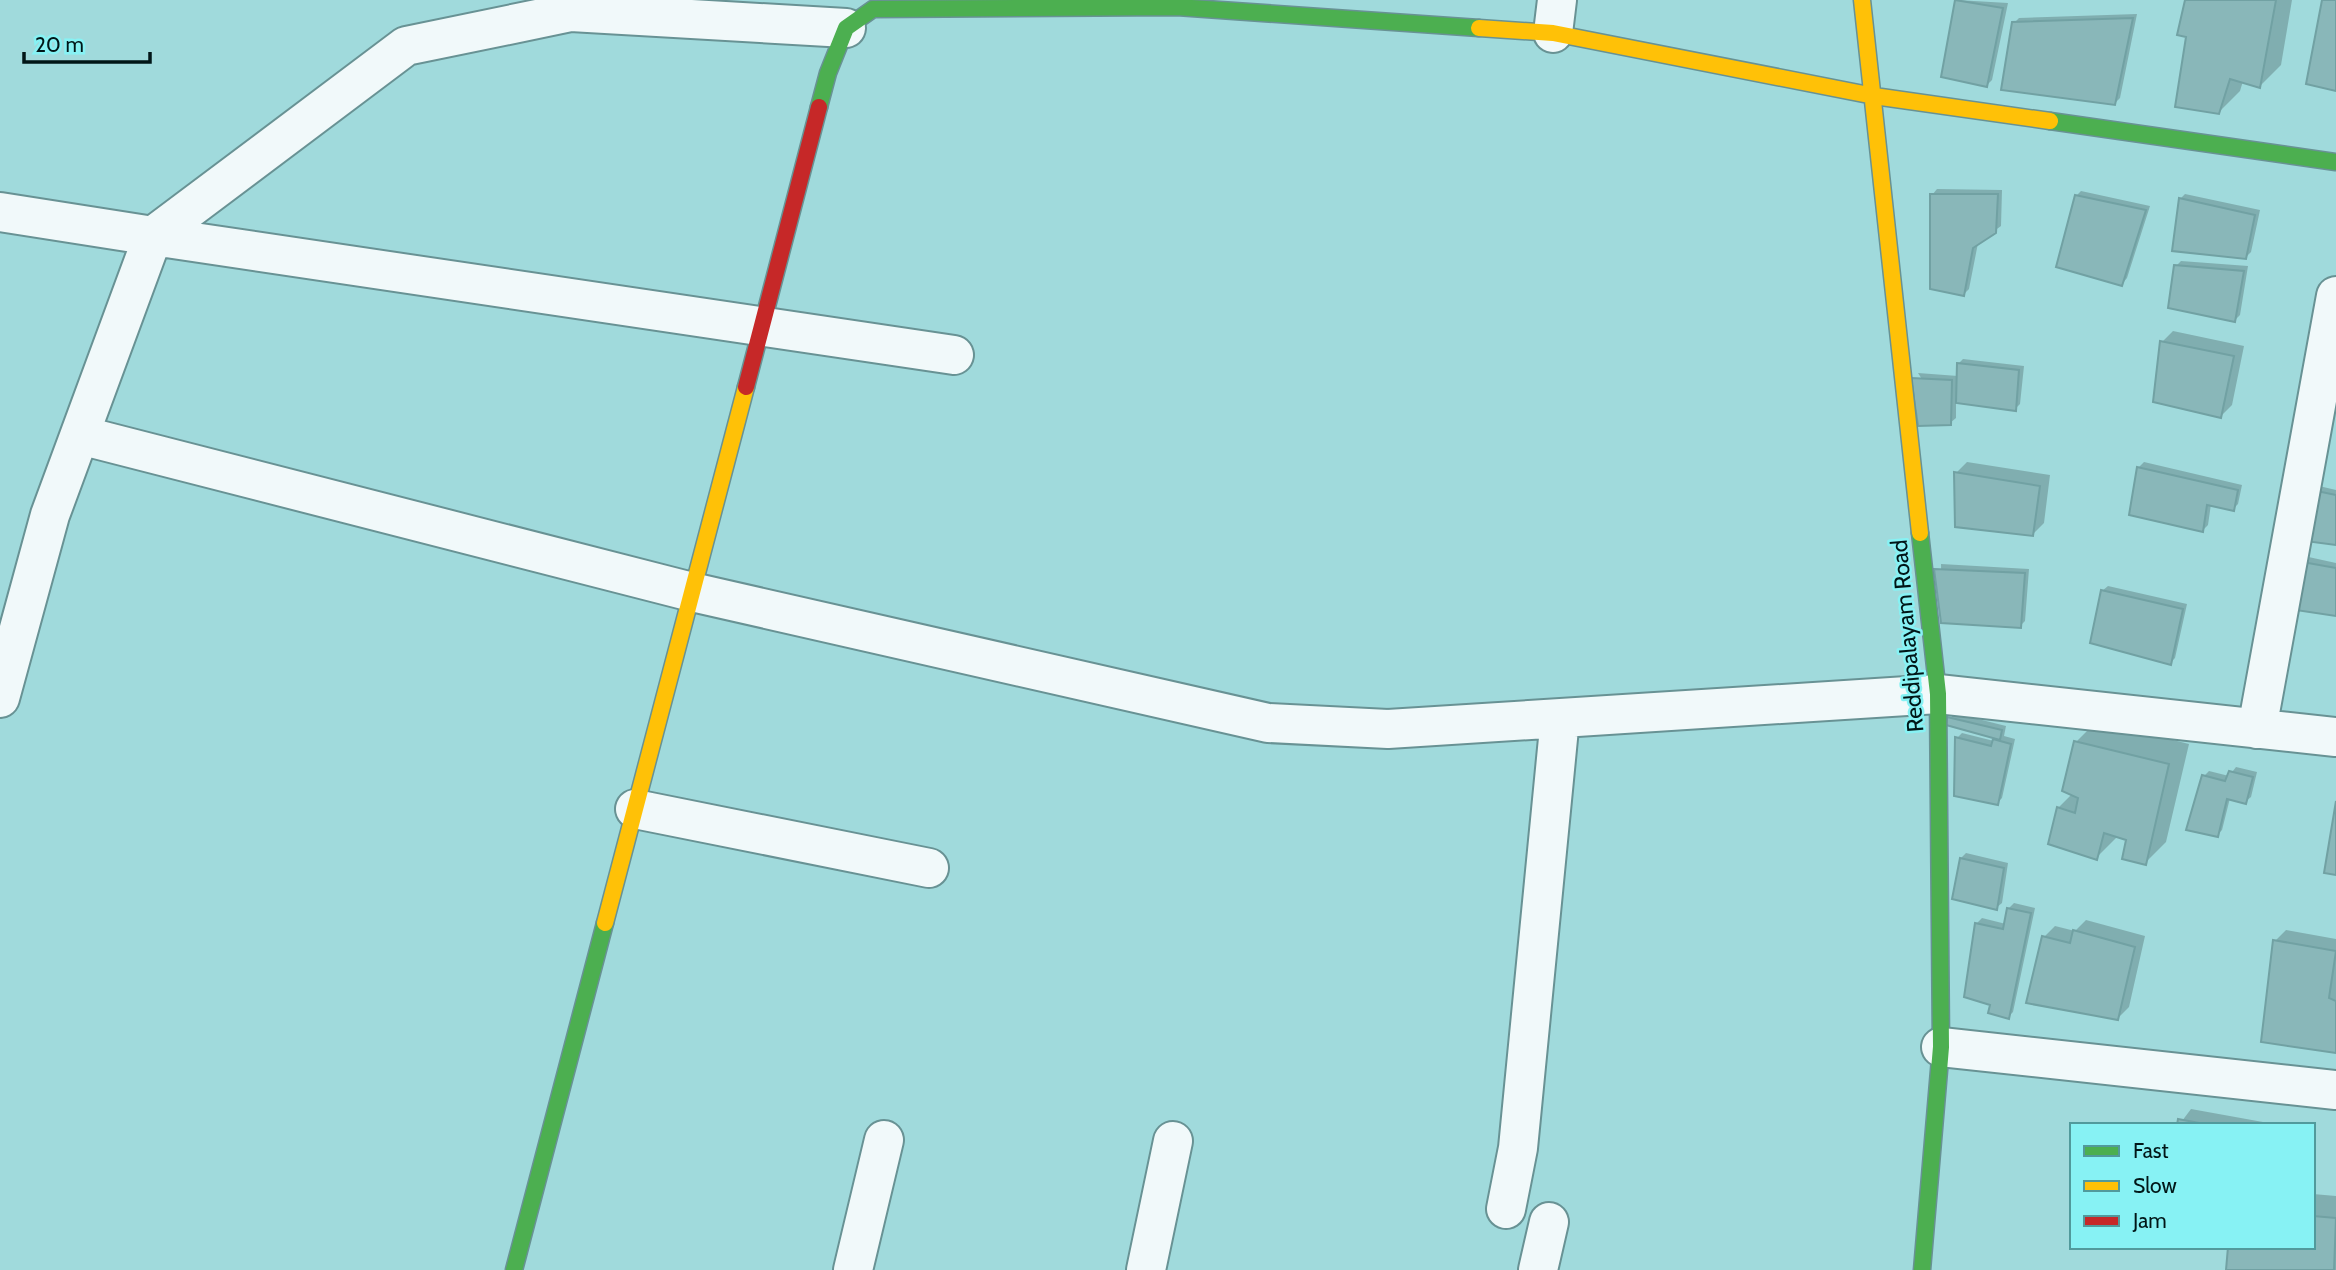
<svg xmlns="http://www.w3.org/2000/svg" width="2336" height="1270" viewBox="0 0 2336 1270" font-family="Cabin,sans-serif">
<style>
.shadow{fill:#0003}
.building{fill:#89b7b9;stroke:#71a1a3;stroke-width:2}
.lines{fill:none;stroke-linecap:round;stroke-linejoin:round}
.street-casing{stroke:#689294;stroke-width:42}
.fast-casing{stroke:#689294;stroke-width:19}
.slow-casing{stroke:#689294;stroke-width:19}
.jam-casing{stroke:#689294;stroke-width:19}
.street{stroke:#f1f9fa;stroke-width:38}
.fast{stroke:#4caf50;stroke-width:16}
.slow{stroke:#ffc107;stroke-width:16}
.jam{stroke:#c62828;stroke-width:16}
.labels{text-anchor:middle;stroke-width:5;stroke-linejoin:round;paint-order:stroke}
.street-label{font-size:23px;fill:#011617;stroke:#87f2f4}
</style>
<rect width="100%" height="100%" fill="#a0dadc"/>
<!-- shadow -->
<path class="shadow" d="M1957,0L2008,3L1992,80L1987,85L1943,75Z
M2186,0H2292L2281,65L2260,86L2243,81L2240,91L2219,112L2188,36Z
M2137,14L2120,98L2115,103L2014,23L2019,18Z
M1937,189L2002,190L2001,226L1978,243L1969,289L1964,294L1932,195Z
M2081,191L2150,206L2127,278L2122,284L2076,196Z
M2185,194L2260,210L2251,252L2246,257L2180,199Z
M2181,261L2248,266L2240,315L2235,320L2176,266Z
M2173,331L2244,346L2232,405L2221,416L2162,342Z
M1963,359L2024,366L2020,404L2015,409L1956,402V418L1950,423L1918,373L1958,376V364Z
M1967,462L2050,475L2044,523L2033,534L1956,473Z
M2144,462L2242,485L2238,504L2233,509L2211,504L2208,525L2203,530L2131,514L2139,467Z
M2319,486L2336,490V544L2307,539Z
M2304,556L2336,563V614L2291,608Z
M1941,564L2029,569L2025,621L2020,626L1942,622Z
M2108,586L2187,604L2175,658L2170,663L2102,591Z
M1954,713L2006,726L2004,736L2015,739L2002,798L1997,803L1957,738L1962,733L1994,741L1995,737L1948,724Z
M2097,721L2189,744L2166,842L2145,863L2128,839L2118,836L2096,858L2058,808L2073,793L2076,742Z
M2236,767L2257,772L2251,797L2245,802L2230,798L2222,830L2217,835L2204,776L2209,771L2229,776Z
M1966,853L2008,863L2002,903L1996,908L1961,858Z
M2014,903L2035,908L2013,1012L2008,1017L1992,1004L1966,996L1977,923L1982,918L2006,924L2009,908Z
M2086,920L2145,936L2129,1007L2118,1018L2044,937L2055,926L2075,931Z
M2286,930L2336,939V1051L2275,941Z
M2191,1109L2274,1124V1125H2179Z
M2313,1194L2336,1196V1270H2228L2313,1247Z"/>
<!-- building -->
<path class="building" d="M1955,0L2003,8L1987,87L1941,77Z
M2185,0H2276L2260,88L2230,79L2219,114L2175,107L2186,37L2177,35Z
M2322,0H2336V91L2306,84Z
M2133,18L2115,105L2001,90L2012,22Z
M1930,194H1998L1996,233L1973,248L1964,296L1930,289Z
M2075,195L2146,210L2122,286L2056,267Z
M2179,198L2255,215L2246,259L2172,251Z
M2174,265L2244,271L2235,322L2168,308Z
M2160,341L2234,356L2221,418L2153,402Z
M1957,363L2019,370L2016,411L1956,403Z
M1911,378L1952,380L1951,425L1918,426Z
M2137,467L2238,490L2234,511L2207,505L2203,532L2129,515Z
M1954,472L2040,486L2033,536L1955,527Z
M2312,490L2336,495V545L2305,541Z
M2297,561L2336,568V616L2289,609Z
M1934,569L2025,573L2021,628L1941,623Z
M2101,590L2183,609L2171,665L2090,643Z
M1947,717L2002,730L2000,740L1946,725Z
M1955,737L1991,746L1993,739L2011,744L1998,805L1954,796Z
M2074,741L2169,764L2146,865L2122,859L2126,840L2104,833L2097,860L2048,844L2057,807L2075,813L2078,798L2062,791Z
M2229,771L2253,777L2246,804L2227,799L2218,837L2186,830L2202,775L2225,781Z
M2336,801V875L2324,873Z
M1960,858L2004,868L1997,910L1952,899Z
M2007,908L2031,913L2009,1019L1988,1013L1990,1005L1964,997L1975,923L2003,929Z
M2073,930L2135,947L2118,1020L2026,1003L2042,936L2070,943Z
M2273,940L2336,951L2329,998L2336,1001V1053L2261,1042Z
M2178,1119L2210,1125H2177Z
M2313,1216L2336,1218L2334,1270H2226L2228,1247H2313Z"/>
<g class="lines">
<defs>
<path id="street" d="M1553,33L1557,0
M0,212L153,236L50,515L0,698
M153,236L954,355
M153,236L406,46L571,12L846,28
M80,435L692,592L1268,723L1388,729L1938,694L2336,737
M2257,729L2336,296
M635,809L929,868
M1941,1047L2336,1090
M1506,1209L1518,1148L1560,718
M853,1270L884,1140
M1146,1270L1173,1141
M1538,1270L1549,1222"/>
<path id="fast" d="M819,107L828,73L846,28L873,9L1177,7L1479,28
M2050,121L2336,162
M1920,533L1938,694L1941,1047L1922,1270
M514,1270L605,923"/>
<path id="slow" d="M1862,0L1920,533
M1479,28L1553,33L1874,96L2050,121
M605,923L746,387"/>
<path id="jam" d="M746,387L819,107"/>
</defs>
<!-- street casing -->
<use href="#street" class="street-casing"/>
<!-- fast casing -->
<use href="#fast" class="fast-casing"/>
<!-- slow casing -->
<use href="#slow" class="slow-casing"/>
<!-- jam casing -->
<use href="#jam" class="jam-casing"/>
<!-- street -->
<use href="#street" class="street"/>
<!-- fast -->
<use href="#fast" class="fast"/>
<!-- slow -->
<use href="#slow" class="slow"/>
<!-- jam -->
<use href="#jam" class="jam"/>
</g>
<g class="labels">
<!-- street labels -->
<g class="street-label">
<text transform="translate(1907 636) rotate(-95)" y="8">Reddipalayam Road</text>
</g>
</g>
<!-- legend -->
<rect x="2070" y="1123" width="245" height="126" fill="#87f2f4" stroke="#519a9c" stroke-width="2"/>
<rect x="2084" y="1146" width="35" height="10" fill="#4caf50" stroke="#519a9c" stroke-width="2"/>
<text x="2133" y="1158" font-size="21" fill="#011617">Fast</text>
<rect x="2084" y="1181" width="35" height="10" fill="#ffc107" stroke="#519a9c" stroke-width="2"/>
<text x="2133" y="1193" font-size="21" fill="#011617">Slow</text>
<rect x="2084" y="1216" width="35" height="10" fill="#c62828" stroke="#519a9c" stroke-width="2"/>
<text x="2133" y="1228" font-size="21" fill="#011617">Jam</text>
<!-- scale -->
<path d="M24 52v10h126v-10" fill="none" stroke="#011617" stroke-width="3.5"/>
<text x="35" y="52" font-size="21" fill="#011617" stroke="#87f2f4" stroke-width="5" paint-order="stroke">20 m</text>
</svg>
